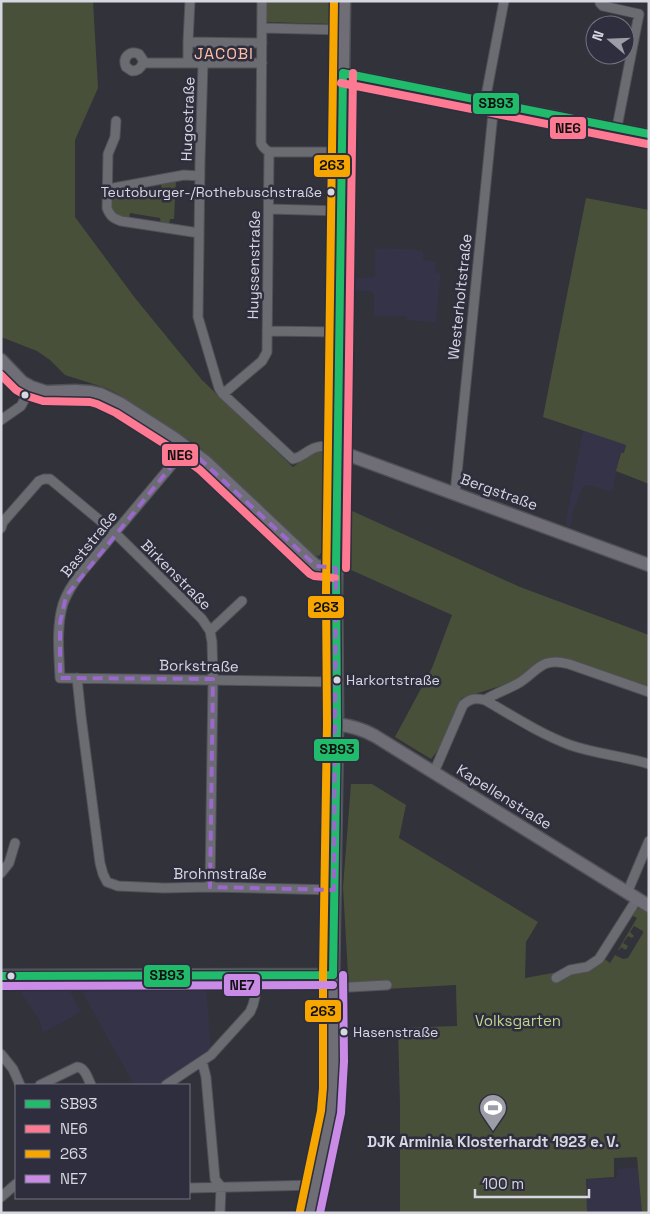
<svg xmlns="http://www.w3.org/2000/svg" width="650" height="1214" viewBox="0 0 650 1214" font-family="'Space Grotesk',sans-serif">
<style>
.built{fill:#343347}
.green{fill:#495039}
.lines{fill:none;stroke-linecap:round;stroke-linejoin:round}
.street-casing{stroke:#505057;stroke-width:11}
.secondary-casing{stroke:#505057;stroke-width:15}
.street{stroke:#6b6b72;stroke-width:9}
.secondary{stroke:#6f6e76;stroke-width:12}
.bus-1-casing{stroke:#2e2e3e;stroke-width:11}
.bus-2-casing{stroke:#2e2e3e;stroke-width:11}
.bus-3-casing{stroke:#2e2e3e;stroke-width:11}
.bus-4-casing{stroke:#2e2e3e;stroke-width:11}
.bus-1{stroke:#20bc6c;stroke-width:8}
.bus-2{stroke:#fe7a93;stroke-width:8}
.bus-3{stroke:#f7a600;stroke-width:8}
.bus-4{stroke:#ca8be6;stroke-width:8}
.marked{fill:none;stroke:#9b68cb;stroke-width:4;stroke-dasharray:10 6;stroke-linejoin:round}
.bus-dot{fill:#d7d7e1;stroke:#2e2e3e;stroke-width:2}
.labels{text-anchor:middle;stroke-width:5;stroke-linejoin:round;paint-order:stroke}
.bus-label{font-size:14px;fill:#d7d7e1;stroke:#2e2e3e;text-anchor:start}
.street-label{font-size:15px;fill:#d7d7e1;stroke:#2e2e3e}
.park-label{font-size:15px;fill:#c2d58c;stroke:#2e2e3e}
.poi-label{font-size:15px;font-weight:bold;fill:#d7d7e1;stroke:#2e2e3e}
.neighbourhood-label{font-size:16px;letter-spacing:1px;fill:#fcbea4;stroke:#2e2e3e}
.line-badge{stroke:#2e2e3e;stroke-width:2}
.pale-badge-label{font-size:14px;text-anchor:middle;font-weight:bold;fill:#111}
</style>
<rect width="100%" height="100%" fill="#32323a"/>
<!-- built -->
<path class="built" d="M375,248L411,249L422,251L423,253V260L436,261L435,272L441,273L436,323L407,320V316H374V295L371,291H352L353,278H371L375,275Z
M583,430L626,445L624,454H620L612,492L588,485L583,487L572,514L573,517L570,527L565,525Z
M66,983L81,1012L43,1033L39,1019L15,985Z
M77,983L206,985L211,1048L160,1085H134Z
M638,1167L642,1213H587L586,1179L615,1178L618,1174V1169Z"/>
<!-- green -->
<path class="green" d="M1,1H93L98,88L75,140V217L135,298L202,380L293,467L309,455L324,448L322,551L319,556L313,555L279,524L280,522L264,507L263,508L197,445L118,394L106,388L65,375L50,360L37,351L1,337Z
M267,1H331V24L267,22Z
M176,180L174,219H170L169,225L161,224L160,218L130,213L129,219C125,218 121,218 117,215C110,211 108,200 114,194C118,190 125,189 130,188L131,193L161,188L162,182Z
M586,198L649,210V484L616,471L621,453H624L626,445L543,417Z
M350,510L520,587L649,635V690L556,657H550L516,681L462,698L438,750L431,759L395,737L432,668L452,615L351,570Z
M351,784H372L406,805L399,838L538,922L526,942L525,978L569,970L597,958L599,955L610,963L615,955L623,959L628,958L643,933V931L634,926L630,932L634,936L632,938L628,936L623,943L628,946L626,950L621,947L619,950H618L637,918L631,915L635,910L637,908L649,912V1213H642L637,1157L614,1158V1177L586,1179L587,1213H400V1104L398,1028L457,1026L456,985L349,991L343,887Z"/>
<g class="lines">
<defs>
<path id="street" d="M600,1V3L603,6L639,14L617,127
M262,28L344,30
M188,42L190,1
M143,63C141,68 138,71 132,71L126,67C122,57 130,50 139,54L143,60V63H188V42L262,43
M188,63H262
M203,63L200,161L198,317L219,388L223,394L293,459C298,458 300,457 304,454C318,444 323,445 338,451
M343,73L649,134
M485,101L504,1
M116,121L115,137L108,154L107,208C110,216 113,218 121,221L199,233
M269,152H342
M108,189L184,175L200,176
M269,209L341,211
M267,331L339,332
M223,394L262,361L267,352L269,152C265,149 262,147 261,143L262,1
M1,420L21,406L31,387
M187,447L81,573C74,582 67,592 63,604C56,627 59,654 60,678L337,682
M455,493L494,103
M1,528L3,522L39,481L44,479H50L115,533L181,598L202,619L210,631L212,642L213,679L210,887
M210,631L242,601
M77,678L81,716L100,863L103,874L107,882L118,886L164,888L210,887L334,890
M485,700C496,693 506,690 517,684C538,672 540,656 569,664L649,692
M434,772L463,705C470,698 476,698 485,700C513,716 540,734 570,745C596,754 623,756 649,764
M1,873L9,863L15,843
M627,893L649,841
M556,978L570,970L587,967L599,959L637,899
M333,988L387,985
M1,1054L13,1069L20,1085
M202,1061L206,1077L215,1179L221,1187L220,1213
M40,1085L77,1067C85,1067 88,1079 91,1085
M166,1085L211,1055L250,1012C256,1001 256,988 257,975
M189,1188L315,1185
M1,1197L16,1184"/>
<path id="secondary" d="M1,360L22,382L31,387L46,392L75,391L91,392L100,394L121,404L174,438L206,462L316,566L336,568
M338,451L649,565
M337,724C351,726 363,729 375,736L649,906
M1,976L333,975
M310,1213L331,1112L333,1088V975L337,724L336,592L344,1"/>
</defs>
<!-- street casing -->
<use href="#street" class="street-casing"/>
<!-- secondary casing -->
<use href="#secondary" class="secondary-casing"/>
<!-- street -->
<use href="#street" class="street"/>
<!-- secondary -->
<use href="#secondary" class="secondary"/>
<defs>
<path id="bus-1" d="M343,73L649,134
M333,975L337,724L336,568L343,73
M1,976L333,975"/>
<path id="bus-2" d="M341,83L647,144
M1,375L16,390L27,396L43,401L90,402L97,404L116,413L168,446L200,470L310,574L314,576L335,578
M346,568L353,73"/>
<path id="bus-3" d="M300,1211L321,1111L323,1088V975L327,724L326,592L334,1"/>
<path id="bus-4" d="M1,986L333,985
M320,1213L341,1113L344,1061L343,975"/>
</defs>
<!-- bus-1 casing -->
<use href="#bus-1" class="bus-1-casing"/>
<!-- bus-2 casing -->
<use href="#bus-2" class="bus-2-casing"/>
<!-- bus-3 casing -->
<use href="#bus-3" class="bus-3-casing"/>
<!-- bus-4 casing -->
<use href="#bus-4" class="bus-4-casing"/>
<!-- bus-1 -->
<use href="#bus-1" class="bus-1"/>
<!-- bus-2 -->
<use href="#bus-2" class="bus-2"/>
<!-- bus-3 -->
<use href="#bus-3" class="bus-3"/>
<!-- bus-4 -->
<use href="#bus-4" class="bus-4"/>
</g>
<!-- marked area -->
<path class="marked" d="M187,447L316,566L336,568L334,890L210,887L213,679L60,678V623L66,596Z"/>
<!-- icons -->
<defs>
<symbol id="stadium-pin" viewBox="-11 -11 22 30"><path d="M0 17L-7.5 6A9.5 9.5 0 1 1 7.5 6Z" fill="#9d9da7" stroke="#2e2e3e"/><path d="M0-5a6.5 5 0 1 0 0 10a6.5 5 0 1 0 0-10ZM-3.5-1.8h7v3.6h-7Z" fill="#fff"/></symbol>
</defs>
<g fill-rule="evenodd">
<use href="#stadium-pin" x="477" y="1092" width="32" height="43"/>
</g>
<!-- markers -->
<g class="bus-dot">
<circle cx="331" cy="192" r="4.5"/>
<circle cx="25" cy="395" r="4.5"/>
<circle cx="337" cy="680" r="4.5"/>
<circle cx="11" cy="976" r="4.5"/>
<circle cx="344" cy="1032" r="4.5"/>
</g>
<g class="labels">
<!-- bus labels -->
<g class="bus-label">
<text x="322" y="197" text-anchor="end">Teutoburger-/Rothebuschstraße</text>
<text x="346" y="685">Harkortstraße</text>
<text x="353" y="1037">Hasenstraße</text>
</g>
<!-- street labels -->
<g class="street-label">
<text transform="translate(188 119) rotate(-88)" y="5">Hugostraße</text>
<text transform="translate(254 265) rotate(-89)" y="5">Huyssenstraße</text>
<text transform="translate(460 297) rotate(-84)" y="5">Westerholtstraße</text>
<text transform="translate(499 492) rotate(20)" y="5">Bergstraße</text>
<text transform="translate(89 544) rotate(-51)" y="5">Baststraße</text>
<text transform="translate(176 575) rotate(45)" y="5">Birkenstraße</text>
<text transform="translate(199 666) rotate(1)" y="5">Borkstraße</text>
<text transform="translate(504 797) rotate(32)" y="5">Kapellenstraße</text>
<text x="220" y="879">Brohmstraße</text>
</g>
<!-- park labels -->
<g class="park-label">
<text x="518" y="1026">Volksgarten</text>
</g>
<!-- poi labels -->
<g class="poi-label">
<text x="493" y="1147">DJK Arminia Klosterhardt 1923 e. V.</text>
</g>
<!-- neighbourhood labels -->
<g class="neighbourhood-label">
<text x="224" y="59">JACOBI</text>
</g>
</g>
<g class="line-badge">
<rect x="472" y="92" width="48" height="23" rx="5" fill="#20bc6c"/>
<rect x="549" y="116" width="38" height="24" rx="5" fill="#fe7a93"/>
<rect x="313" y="154" width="38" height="24" rx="5" fill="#f7a600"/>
<rect x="161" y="443" width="38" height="24" rx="5" fill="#fe7a93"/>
<rect x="307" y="595" width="38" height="24" rx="5" fill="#f7a600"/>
<rect x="313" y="738" width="47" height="24" rx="5" fill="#20bc6c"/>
<rect x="143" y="964" width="48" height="24" rx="5" fill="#20bc6c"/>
<rect x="223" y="973" width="38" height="24" rx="5" fill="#ca8be6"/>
<rect x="304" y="999" width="38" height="24" rx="5" fill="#f7a600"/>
</g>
<g class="pale-badge-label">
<text x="496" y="108">SB93</text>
<text x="568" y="133">NE6</text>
<text x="332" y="170">263</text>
<text x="180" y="460">NE6</text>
<text x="326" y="612">263</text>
<text x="337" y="754">SB93</text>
<text x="167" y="980">SB93</text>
<text x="242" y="990">NE7</text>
<text x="323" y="1016">263</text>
</g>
<!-- border -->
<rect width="650" height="1214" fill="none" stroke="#d7d7e1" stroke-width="5"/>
<!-- legend -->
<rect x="15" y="1084" width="175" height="115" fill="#2e2e3e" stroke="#72727f"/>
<rect x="25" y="1100" width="25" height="8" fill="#20bc6c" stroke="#72727f"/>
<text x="60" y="1109" font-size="15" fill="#d7d7e1">SB93</text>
<rect x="25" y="1125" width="25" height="8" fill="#fe7a93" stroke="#72727f"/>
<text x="60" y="1134" font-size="15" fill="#d7d7e1">NE6</text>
<rect x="25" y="1150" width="25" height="8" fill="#f7a600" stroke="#72727f"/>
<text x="60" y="1159" font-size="15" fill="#d7d7e1">263</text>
<rect x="25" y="1175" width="25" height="8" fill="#ca8be6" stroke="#72727f"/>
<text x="60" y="1184" font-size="15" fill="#d7d7e1">NE7</text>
<!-- north arrow -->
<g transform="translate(610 40) rotate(289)"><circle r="24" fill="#2e2e3e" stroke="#72727f"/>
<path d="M0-4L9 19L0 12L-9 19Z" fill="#9d9da7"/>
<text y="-8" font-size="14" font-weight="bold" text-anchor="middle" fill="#d7d7e1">N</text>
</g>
<!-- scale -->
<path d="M475 1189v8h114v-8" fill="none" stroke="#d7d7e1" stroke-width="2.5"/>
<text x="482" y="1189" font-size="15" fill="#d7d7e1" stroke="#2e2e3e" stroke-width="4" paint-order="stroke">100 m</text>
</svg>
